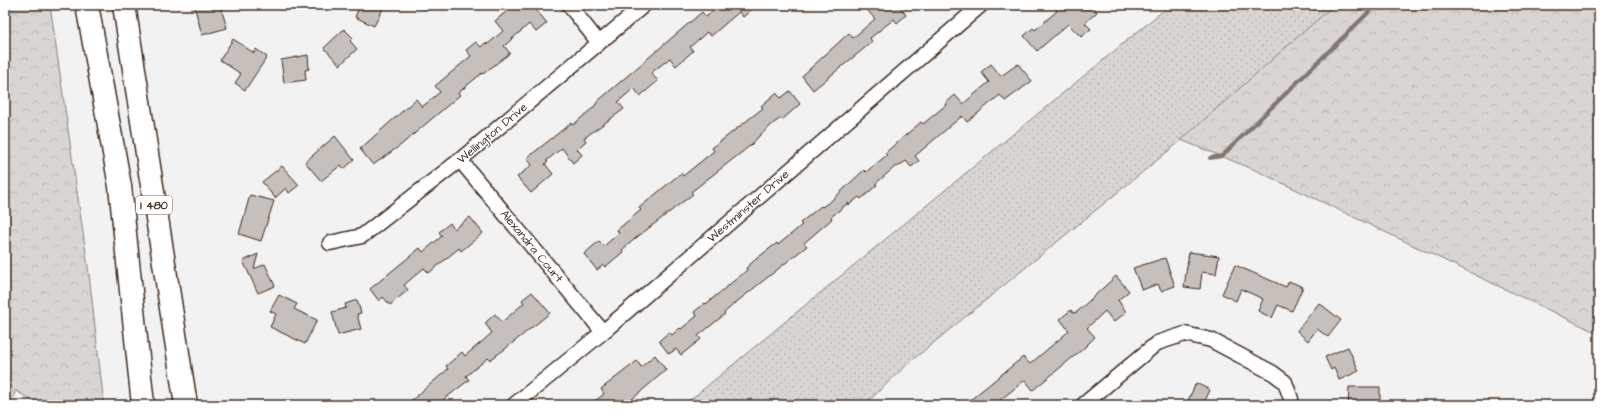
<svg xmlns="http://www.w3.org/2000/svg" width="1604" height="410" viewBox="0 0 1604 410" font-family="'Architects Daughter',sans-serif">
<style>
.grass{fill:url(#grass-dots);stroke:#8a8078}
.forest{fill:url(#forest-crowns);stroke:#8a8078}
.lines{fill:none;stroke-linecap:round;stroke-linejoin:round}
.stream{stroke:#827770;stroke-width:4}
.building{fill:#c6c0bd;stroke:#3b2a1e}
.street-casing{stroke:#3b2a1e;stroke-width:17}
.highway-casing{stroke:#3b2a1e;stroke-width:25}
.street{stroke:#fff;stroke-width:14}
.highway{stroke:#fff;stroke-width:22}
.labels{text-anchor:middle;stroke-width:3;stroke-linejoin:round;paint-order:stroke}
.shield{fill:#fff;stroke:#766a62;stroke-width:1}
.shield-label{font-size:11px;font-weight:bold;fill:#3b2a1e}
.street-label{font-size:12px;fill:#3b2a1e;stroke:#fff}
</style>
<defs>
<pattern id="grass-dots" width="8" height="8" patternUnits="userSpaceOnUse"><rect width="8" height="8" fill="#d8d5d2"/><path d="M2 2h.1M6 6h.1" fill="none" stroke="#bab7b4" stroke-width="1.8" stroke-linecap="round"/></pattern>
<pattern id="forest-crowns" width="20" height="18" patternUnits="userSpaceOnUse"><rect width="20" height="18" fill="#d8d5d2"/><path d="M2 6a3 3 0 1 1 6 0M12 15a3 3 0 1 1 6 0" fill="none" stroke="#bab7b4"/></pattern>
</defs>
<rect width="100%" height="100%" fill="#f3f2f2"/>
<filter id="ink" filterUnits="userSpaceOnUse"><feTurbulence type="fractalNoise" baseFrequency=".025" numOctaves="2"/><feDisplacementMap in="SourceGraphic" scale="8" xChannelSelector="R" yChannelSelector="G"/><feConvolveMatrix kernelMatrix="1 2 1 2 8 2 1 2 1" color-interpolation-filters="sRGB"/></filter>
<g filter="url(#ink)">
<!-- grass -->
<path class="grass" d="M1170,5H1339L1276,63L910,362L864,405H684Z"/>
<!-- forest -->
<path class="forest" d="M5,5H50L89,274L104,405H40L16,391L9,405H5Z
M1334,5H1599V334L1255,170L1181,140Z"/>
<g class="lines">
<!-- stream -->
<path class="stream" d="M1210,158L1222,156L1376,5"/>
</g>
<!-- building -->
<path class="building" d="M194,5H220L227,28L202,35Z
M360,5H385L374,26L355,17Z
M514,5H532L547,23L536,32L529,24L504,46L510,53L483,74L482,73L458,93L460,95L401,145L373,165L360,149L416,99L422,107L440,92L435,86L471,56L466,50L476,42L481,47L485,43L488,44L503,31L495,21Z
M720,5H757L743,17L739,12L711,36L707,32L690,47L693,51L676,66L670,58L651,73L658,81L640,96L634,88L618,102L624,109L584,138L586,141L577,149L582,155L573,163L562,148L546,161L548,162L545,164L553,174L531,193L517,177L532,165L527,158L571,123L573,125L594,107L598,101L702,12L706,17Z
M875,5H899L906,15L897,23L894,19L870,38L872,42L813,90L802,76L849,33L853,38L875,19L868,11Z
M1052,5H1091L1097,12L1085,23L1091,29L1081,37L1068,24L1037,51L1024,36L1033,28L1035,30L1057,11Z
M344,29L353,38L350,41L357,49L340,65L324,48Z
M233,39L254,53L256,49L267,57L245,90L235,83L241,74L220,60Z
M308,55L309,69L305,70L306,80L284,83L281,60Z
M991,64L1001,76L1018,64L1032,81L1005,101L1000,95L967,122L962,116L915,156L919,161L911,167L906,161L897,167L896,166L875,184L877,185L861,199L859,197L849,205L848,203L831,217L832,219L804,243L807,246L734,304L724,313L725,314L698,336L701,339L681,355L676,349L669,354L659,341L669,332L672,335L680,328L681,329L697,316L694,312L705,303L706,304L747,270L746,268L756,259L777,243L778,245L802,225L800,223L821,206L822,207L831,201L864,170L866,172L887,155L885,153L921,122L923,124L946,105L945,104L955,95L963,104L989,82L981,72Z
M790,91L800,104L782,120L781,118L774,123L759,136L751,145L691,192L693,194L636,238L622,250L623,252L605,267L603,265L597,270L584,254L599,241L604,246L619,233L617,230L641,210L639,208L681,173L683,176L714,151L712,148L763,108L761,106L776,93L781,98Z
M335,136L354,160L344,169L341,165L321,181L305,162Z
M282,166L299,185L289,193L286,188L275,198L262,182Z
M250,195L274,201L261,241L239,234Z
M470,217L483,233L461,251L459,248L429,273L424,268L404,285L408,290L390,305L383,297L379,301L370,289L420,248L423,252L442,236L439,232L450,223L454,229Z
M1189,252L1219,256L1216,274L1202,272L1200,289L1184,287Z
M258,254L254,269L265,264L275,286L258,293L243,261Z
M1165,258L1175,286L1161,291L1158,284L1142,290L1133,268Z
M1235,265L1286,287L1289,281L1303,287L1292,311L1278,305L1272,318L1258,311L1263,299L1241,289L1236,301L1222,294Z
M1116,276L1129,291L1118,300L1126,312L1114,322L1105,311L1087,328L1095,337L1084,348L1033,390L1025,380L994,405H964L1023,357L1030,364L1069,331L1060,319L1071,310L1073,313L1077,312Z
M532,292L550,313L505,349L490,360L488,358L466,376L469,380L443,400L447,405H406L448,369L446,366L462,352L465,356L492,333L485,323L495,314L502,322L524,303L522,300Z
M279,295L297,304L294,309L317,320L305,344L270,327L276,314L270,311Z
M357,300L361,313L357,314L361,329L338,335L332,312L346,308L345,304Z
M1319,303L1341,320L1328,337L1317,329L1308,341L1297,331Z
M1348,347L1359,371L1339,380L1334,368L1331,370L1325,357Z
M655,355L666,370L631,400L635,405H590L604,394L601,389L637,361L641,367Z
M1196,383L1210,390L1203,405H1186Z
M1349,387H1380V403L1370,402V405H1348Z"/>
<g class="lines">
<defs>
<path id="street" d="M569,5L599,43
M460,160L603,332
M330,243L362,236L460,160L644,5
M514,405L603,332L981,5
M1083,405L1157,343L1185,334L1211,340L1273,373L1285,382L1291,399L1290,405"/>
<path id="highway" d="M87,5L120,186L143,405
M124,5L186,405"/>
</defs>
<!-- street casing -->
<use href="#street" class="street-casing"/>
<!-- highway casing -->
<use href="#highway" class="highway-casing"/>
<!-- street -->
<use href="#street" class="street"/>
<!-- highway -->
<use href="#highway" class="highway"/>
</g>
</g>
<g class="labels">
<!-- shield labels -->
<rect class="shield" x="136" y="196" width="36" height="18" rx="3"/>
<g class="shield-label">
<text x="154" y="209">I 480</text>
</g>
<!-- street labels -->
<g class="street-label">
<text transform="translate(492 133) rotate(-40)" y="4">Wellington Drive</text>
<text transform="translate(748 206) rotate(-41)" y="4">Westminster Drive</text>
<text transform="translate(532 246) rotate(50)" y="4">Alexandra Court</text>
</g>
</g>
<!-- margin -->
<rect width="1604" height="410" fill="none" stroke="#fff" stroke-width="20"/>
<rect x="10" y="10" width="1584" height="390" fill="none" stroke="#3b2a1e" stroke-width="1.5" filter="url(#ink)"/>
</svg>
